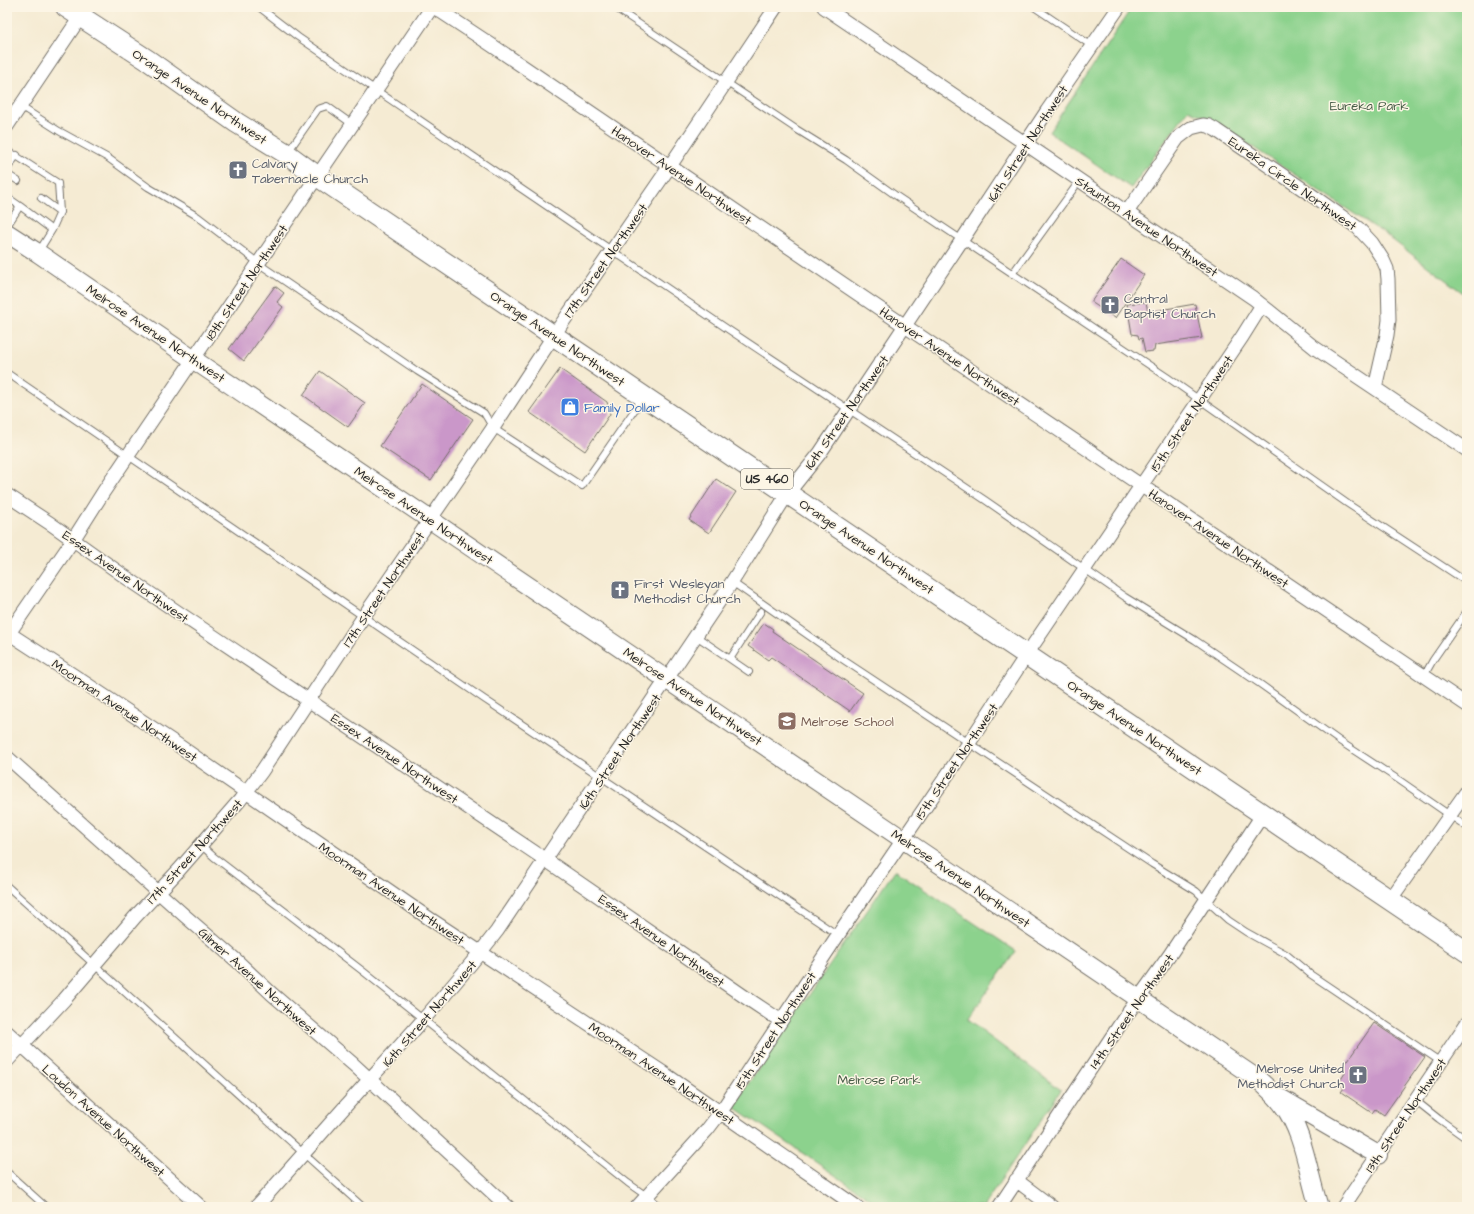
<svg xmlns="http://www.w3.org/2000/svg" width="1474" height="1214" viewBox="0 0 1474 1214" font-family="'Architects Daughter',sans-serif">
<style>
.green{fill:#8cd28d;stroke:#5c7e5c}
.building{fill:#ca97c9}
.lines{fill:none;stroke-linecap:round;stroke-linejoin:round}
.lane-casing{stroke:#726e66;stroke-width:8}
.street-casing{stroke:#726e66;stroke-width:15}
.secondary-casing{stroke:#726e66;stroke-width:20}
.primary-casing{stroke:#726e66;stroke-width:22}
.lane{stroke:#fff;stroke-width:6}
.street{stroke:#fff;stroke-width:13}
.secondary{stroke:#fff;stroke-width:18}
.primary{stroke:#fff;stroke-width:20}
.labels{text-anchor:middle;stroke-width:3;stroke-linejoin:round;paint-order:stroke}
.shield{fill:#fcf5e5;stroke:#6a6863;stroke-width:1}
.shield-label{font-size:12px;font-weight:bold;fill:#2b2b2b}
.street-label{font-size:13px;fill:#2b2b2b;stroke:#fcf5e5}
.park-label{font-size:13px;fill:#485d48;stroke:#fcf5e5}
.worship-label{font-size:13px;fill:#5b616d;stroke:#fcf5e5;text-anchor:start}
.shop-label{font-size:13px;fill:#366cbe;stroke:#fcf5e5;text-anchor:start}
.education-label{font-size:13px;fill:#785e54;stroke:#fcf5e5;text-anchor:start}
</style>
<rect width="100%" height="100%" fill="#fcf5e5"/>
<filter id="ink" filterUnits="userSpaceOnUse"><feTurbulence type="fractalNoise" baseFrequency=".025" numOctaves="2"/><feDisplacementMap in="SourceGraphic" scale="8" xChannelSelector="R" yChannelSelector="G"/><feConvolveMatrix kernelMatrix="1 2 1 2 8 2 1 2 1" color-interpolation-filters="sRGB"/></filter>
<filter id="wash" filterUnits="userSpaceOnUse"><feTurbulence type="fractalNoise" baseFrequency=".012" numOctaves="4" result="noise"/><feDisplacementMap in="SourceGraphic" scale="16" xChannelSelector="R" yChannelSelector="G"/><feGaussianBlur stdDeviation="0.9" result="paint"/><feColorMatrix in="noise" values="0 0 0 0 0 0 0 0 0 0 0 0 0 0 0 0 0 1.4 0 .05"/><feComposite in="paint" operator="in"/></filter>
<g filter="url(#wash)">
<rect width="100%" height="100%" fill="#f5ebd3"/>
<!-- green -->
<path class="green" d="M1132,7H1467V296L1382,232L1210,119L1188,110L1131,188L1049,132Z
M895,870L1016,951L967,1020L1061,1090L983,1207H882L733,1106Z"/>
<g id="blocks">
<!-- building -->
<path class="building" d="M1121,259L1144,275L1115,318L1091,302Z
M275,286L284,293L277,302L283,307L244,361L229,349Z
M1146,302L1148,312L1195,304L1202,338L1155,345L1154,351L1145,352L1142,338L1139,339L1138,335L1132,334L1127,304Z
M560,369L607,402L610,414L585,451L529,412Z
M320,371L365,403L348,427L303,395Z
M422,384L473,419L431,480L380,446Z
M716,479L736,492L709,533L689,520Z
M764,623L773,629L772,631L863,693L850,711L771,657L768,660L748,646Z
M1374,1023L1425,1057L1384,1115L1375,1109L1372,1113L1341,1092L1344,1088L1338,1084L1345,1073L1341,1070Z"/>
</g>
</g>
<g filter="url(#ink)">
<use href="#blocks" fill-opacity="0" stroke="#726e66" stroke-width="1"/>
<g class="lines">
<defs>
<path id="lane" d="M259,7L298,37L729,330L985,500L1125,597L1195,640L1260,684L1341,742L1399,780L1467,827
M614,7L796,129L846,160L895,195L1167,377L1348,504L1467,582
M1034,7L1092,46
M20,106L59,131L108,158L148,187L197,216L265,268L417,371L484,413L493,428L582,486L642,399
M7,150L58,183L60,212L41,198
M288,152L318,109L327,106L352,124
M7,169L17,155
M7,174L18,181
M7,197L20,206L7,226
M20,206L52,230L39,251
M52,230L60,212
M1012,274L1080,180
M7,373L484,699L838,935
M732,582L842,659L1152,864L1196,891L1228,920L1246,932L1286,954L1310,974L1441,1062
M696,636L730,659L761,611
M730,659L749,672
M1424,676L1433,660L1467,611
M201,845L214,857L364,972L628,1183L662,1207
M7,886L363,1207
M1415,1100L1439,1119L1467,1139
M7,1172L46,1207"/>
<path id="street" d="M434,7L490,44L992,385L1467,705
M824,7L1253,298L1315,348L1467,450
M7,126L87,7
M1127,212L1178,138L1191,128L1203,125L1209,126L1216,130L1313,196L1358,228L1372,243L1383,260L1387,269L1388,279L1389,320L1387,335L1375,388
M7,495L51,524L124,576L546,860L745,997L781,1021
M7,632L73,675L175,743L430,919L662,1072L857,1207
M7,636L73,540L104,491L432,7
M7,757L185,916L237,961L272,994L353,1064L508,1207
M1390,900L1467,791
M7,1032L201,1207
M7,1061L64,1000L135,917L179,870L240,800L262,771L364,616L493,428L554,335L670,166L776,7
M1016,1180L1052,1207
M256,1207C294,1165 331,1122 369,1080C413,1032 457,983 497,931L732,582L788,493L820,453L962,240L1047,111L1119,7
M637,1207L707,1130L720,1113L838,935L969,743L1027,654L1242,337L1262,305
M999,1207L1123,1020L1169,956L1263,814
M1343,1207L1467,1023"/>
<path id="secondary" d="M7,233L38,253L194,360L1259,1080C1267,1088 1276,1095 1283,1105C1304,1132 1308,1174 1319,1207
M1280,1098L1378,1155"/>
<path id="primary" d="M66,7L149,61L237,123L287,154L317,176L1467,952"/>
</defs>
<!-- lane casing -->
<use href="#lane" class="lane-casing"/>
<!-- street casing -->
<use href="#street" class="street-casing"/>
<!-- secondary casing -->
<use href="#secondary" class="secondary-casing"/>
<!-- primary casing -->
<use href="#primary" class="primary-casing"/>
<!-- lane -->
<use href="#lane" class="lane"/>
<!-- street -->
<use href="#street" class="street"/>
<!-- secondary -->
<use href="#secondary" class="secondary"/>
<!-- primary -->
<use href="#primary" class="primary"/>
</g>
</g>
<!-- icons -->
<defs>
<symbol id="church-square" viewBox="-11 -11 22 22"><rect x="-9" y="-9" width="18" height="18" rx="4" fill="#6b7280" stroke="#fcf5e5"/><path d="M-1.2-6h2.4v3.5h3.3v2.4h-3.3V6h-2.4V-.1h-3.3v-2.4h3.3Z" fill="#fff"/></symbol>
<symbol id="shop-square" viewBox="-11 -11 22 22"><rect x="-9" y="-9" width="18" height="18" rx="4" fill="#3f7fe0" stroke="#fcf5e5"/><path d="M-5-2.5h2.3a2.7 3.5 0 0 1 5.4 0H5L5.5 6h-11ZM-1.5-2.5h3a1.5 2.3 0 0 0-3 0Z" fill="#fff"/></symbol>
<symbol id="school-square" viewBox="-11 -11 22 22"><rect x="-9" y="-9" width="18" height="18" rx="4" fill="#8d6e63" stroke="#fcf5e5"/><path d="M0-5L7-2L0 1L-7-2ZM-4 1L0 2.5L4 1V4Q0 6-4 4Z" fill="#fff"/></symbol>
</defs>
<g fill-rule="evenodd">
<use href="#church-square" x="227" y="159" width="22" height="22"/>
<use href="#church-square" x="1099" y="294" width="22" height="22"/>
<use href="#shop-square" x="559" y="396" width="22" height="22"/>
<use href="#church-square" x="609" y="579" width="22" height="22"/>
<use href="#school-square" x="776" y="710" width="22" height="22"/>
<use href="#church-square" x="1347" y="1064" width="22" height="22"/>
</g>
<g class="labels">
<!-- shield labels -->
<rect class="shield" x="741" y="469" width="52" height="20" rx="3"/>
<g class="shield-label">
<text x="767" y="483">US 460</text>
</g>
<!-- street labels -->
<g class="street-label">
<text transform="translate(200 96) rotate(34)" y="5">Orange Avenue Northwest</text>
<text transform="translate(1027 143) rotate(-57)" y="5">16th Street Northwest</text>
<text transform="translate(682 175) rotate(34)" y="5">Hanover Avenue Northwest</text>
<text transform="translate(1293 183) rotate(35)" y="5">Eureka Circle Northwest</text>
<text transform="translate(1147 226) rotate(34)" y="5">Staunton Avenue Northwest</text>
<text transform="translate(605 260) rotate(-55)" y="5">17th Street Northwest</text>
<text transform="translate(246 282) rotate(-56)" y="5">18th Street Northwest</text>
<text transform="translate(156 333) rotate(34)" y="5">Melrose Avenue Northwest</text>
<text transform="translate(558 338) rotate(34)" y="5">Orange Avenue Northwest</text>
<text transform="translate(950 356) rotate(34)" y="5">Hanover Avenue Northwest</text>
<text transform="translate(846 412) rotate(-55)" y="5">16th Street Northwest</text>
<text transform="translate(1191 413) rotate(-56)" y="5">15th Street Northwest</text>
<text transform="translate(424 515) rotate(34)" y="5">Melrose Avenue Northwest</text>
<text transform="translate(1219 538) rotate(34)" y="5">Hanover Avenue Northwest</text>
<text transform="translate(867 546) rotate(34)" y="5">Orange Avenue Northwest</text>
<text transform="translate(126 576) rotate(35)" y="5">Essex Avenue Northwest</text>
<text transform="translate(383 589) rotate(-56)" y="5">17th Street Northwest</text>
<text transform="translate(693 696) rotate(34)" y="5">Melrose Avenue Northwest</text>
<text transform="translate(125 710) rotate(34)" y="5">Moorman Avenue Northwest</text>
<text transform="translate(1135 727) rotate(34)" y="5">Orange Avenue Northwest</text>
<text transform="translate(619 751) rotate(-56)" y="5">16th Street Northwest</text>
<text transform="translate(395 758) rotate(34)" y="5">Essex Avenue Northwest</text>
<text transform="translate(956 761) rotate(-56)" y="5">15th Street Northwest</text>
<text transform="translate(194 851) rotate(-48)" y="5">17th Street Northwest</text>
<text transform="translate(961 878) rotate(34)" y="5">Melrose Avenue Northwest</text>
<text transform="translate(392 893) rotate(34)" y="5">Moorman Avenue Northwest</text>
<text transform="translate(662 940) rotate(35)" y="5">Essex Avenue Northwest</text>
<text transform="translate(258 981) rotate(42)" y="5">Gilmer Avenue Northwest</text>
<text transform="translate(1131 1011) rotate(-55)" y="5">14th Street Northwest</text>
<text transform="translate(429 1013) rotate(-49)" y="5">16th Street Northwest</text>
<text transform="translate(775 1030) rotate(-57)" y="5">15th Street Northwest</text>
<text transform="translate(662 1073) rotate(34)" y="5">Moorman Avenue Northwest</text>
<text transform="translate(1405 1115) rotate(-56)" y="5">13th Street Northwest</text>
<text transform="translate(104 1120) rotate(42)" y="5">Loudon Avenue Northwest</text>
</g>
<!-- park labels -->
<g class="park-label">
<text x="1369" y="110">Eureka Park</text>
<text x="879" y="1084">Melrose Park</text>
</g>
<!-- worship labels -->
<g class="worship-label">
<text x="252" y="168">Calvary<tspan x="252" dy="15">Tabernacle Church</tspan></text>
<text x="1124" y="303">Central<tspan x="1124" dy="15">Baptist Church</tspan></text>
<text x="634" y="588">First Wesleyan<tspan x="634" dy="15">Methodist Church</tspan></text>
<text x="1344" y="1073" text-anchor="end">Melrose United<tspan x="1344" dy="15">Methodist Church</tspan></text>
</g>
<!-- shop labels -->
<g class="shop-label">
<text x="584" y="412">Family Dollar</text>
</g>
<!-- education labels -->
<g class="education-label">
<text x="801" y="726">Melrose School</text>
</g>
</g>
<!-- margin -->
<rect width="1474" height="1214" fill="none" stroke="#fcf5e5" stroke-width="24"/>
</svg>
